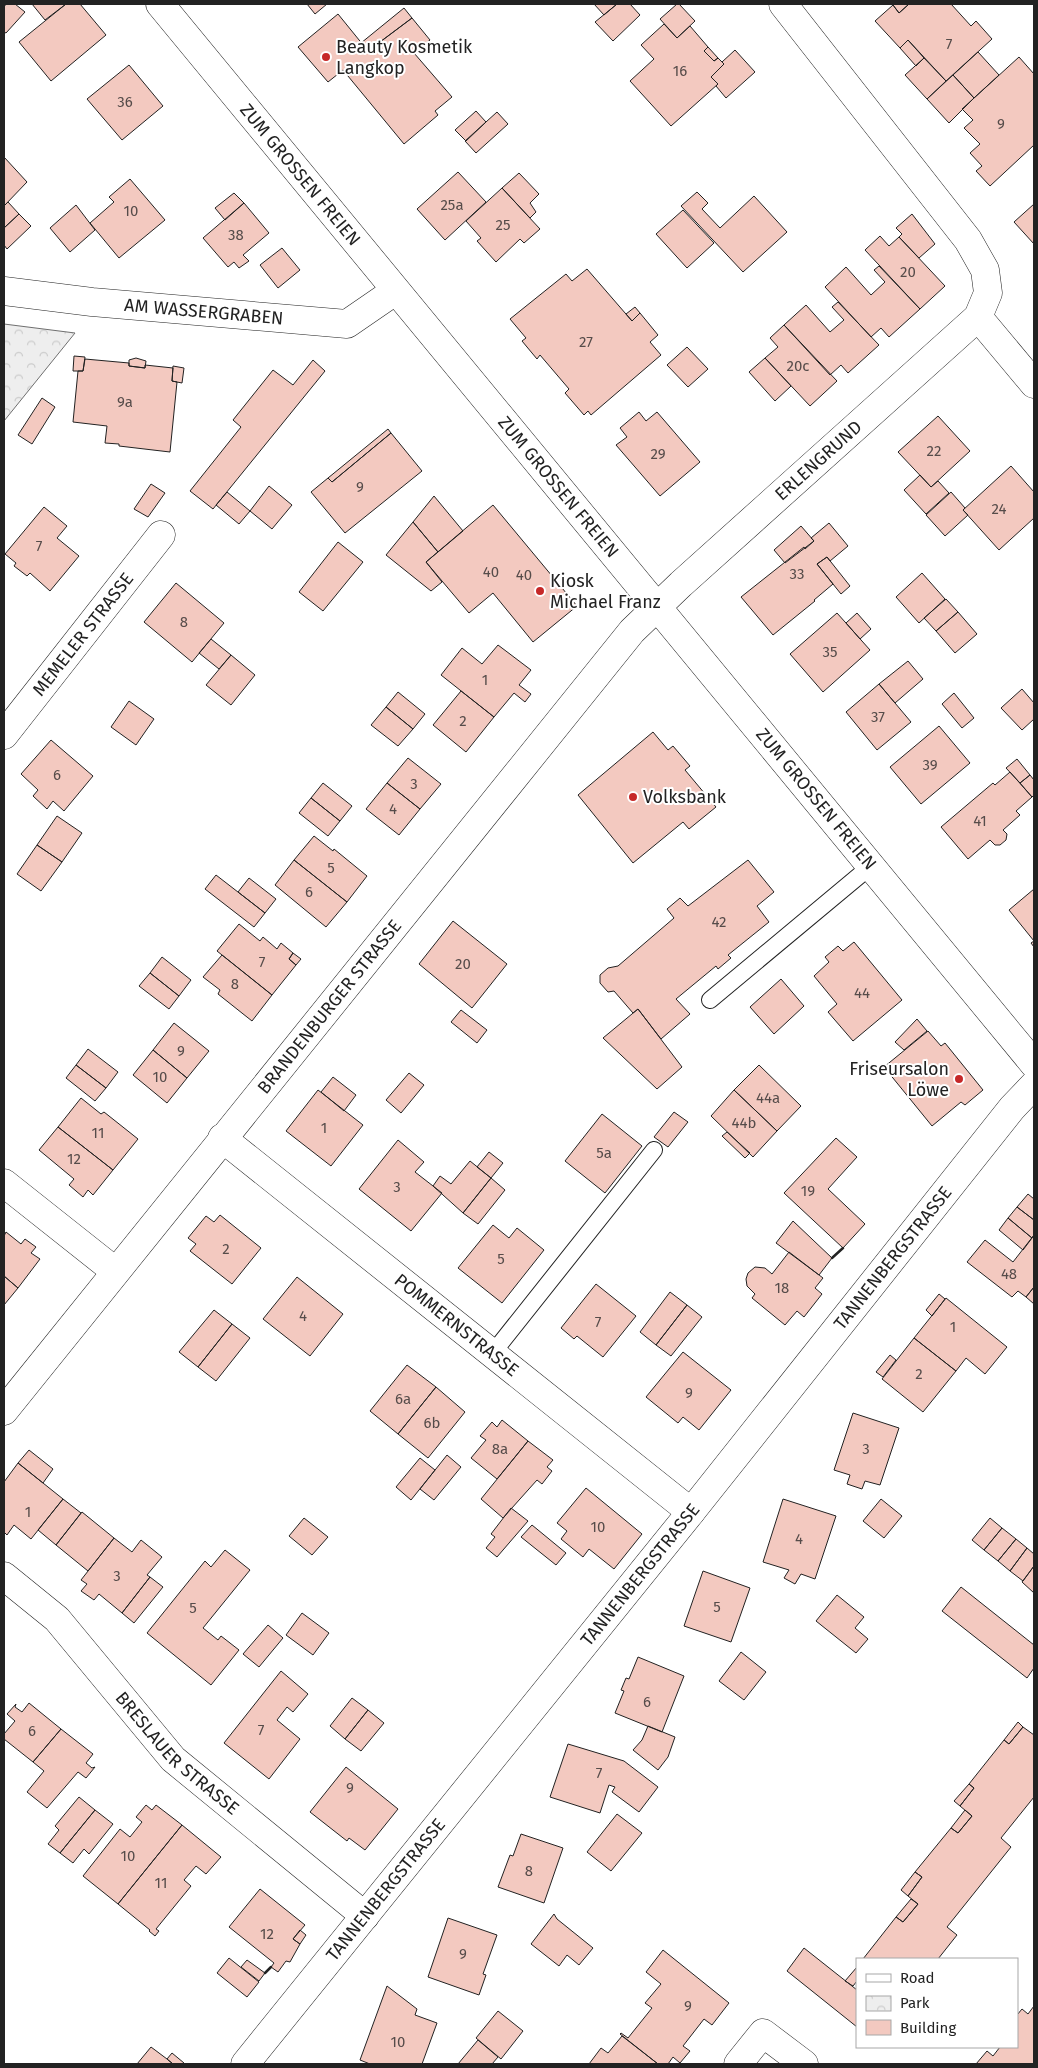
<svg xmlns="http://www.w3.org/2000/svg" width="1038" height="2068" viewBox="0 0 1038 2068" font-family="'Fira Sans',sans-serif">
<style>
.park{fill:url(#park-crowns);stroke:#6f6f6f}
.building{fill:#f3c9c0;stroke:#222}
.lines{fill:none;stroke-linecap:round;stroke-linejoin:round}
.lane-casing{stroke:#222;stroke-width:18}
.street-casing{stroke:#222;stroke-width:29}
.lane{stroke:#fff;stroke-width:16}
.street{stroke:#fff;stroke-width:28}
.wall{stroke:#222;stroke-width:2.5}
.poi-dot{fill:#c62828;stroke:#fff;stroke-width:2}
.labels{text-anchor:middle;stroke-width:4;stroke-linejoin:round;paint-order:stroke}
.number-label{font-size:15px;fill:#564c4a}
.poi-label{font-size:18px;fill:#222;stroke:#fff;text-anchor:start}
.street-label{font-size:18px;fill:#222;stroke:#fff}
</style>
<defs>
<pattern id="park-crowns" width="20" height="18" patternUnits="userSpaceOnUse" patternTransform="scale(1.25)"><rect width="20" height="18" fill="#eee"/><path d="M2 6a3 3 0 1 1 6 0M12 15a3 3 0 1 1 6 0" fill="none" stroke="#ccc"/></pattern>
</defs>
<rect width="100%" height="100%" fill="#fff"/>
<!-- park -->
<path class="park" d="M4,324L75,333L4,421Z"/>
<!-- building -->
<path class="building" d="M6,4H15L25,12L6,33L4,32V7Z
M32,4H66L45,20Z
M66,4H80L106,35L51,81L19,42Z
M307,4H327L315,14Z
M594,4H617L604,15Z
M617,4H630L640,15L613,41L595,22Z
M677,4H679L695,21L677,38L660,19Z
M894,4H909L899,13L893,5Z
M909,4H951L971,26L976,21L992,39L946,81L908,40L900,48L875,21L893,5L899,13Z
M404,8L412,18L368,51L361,43Z
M338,14L368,51L412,18L430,40L414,53L452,97L435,111L438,115L404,144L343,70L328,82L298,47Z
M664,24L677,38L690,26L708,47L704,51L714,61L718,58L724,64L711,77L718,84L671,126L630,81L654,59L641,45Z
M908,40L924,58L916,66L900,48Z
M708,47L718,58L714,61L704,51Z
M735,50L755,72L726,98L716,86L718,84L711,77L724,64L722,62Z
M978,52L999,75L974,98L953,75Z
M1019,57L1034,74V145L990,186L976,171L982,166L970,153L980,144L964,128L973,120L962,109Z
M924,58L946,81L927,99L905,75Z
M129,65L163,106L122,140L87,99Z
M953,75L974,98L949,123L927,99Z
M476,111L486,122L466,141L455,130Z
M497,112L508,124L476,153L465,141Z
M4,157L27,182L4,206Z
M458,172L486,202L445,240L417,209Z
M519,173L539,194L530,203L536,212L530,218L502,188Z
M130,179L165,220L119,258L90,223L114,202L109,197Z
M502,188L540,229L524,243L520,239L496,262L477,241L481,238L466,221Z
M697,192L708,203L702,209L720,228L754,196L787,232L743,272L681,206Z
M234,193L244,203L225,220L215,208Z
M8,202L19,214L4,228V206Z
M244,203L269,233L243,255L249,261L239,268L234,262L228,267L203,238Z
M1034,204V244L1014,222Z
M76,205L95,230L70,252L50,228Z
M683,210L714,243L687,268L656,234Z
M19,214L31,226L7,249L4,245V228Z
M912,214L935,244L919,258L899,237L902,234L896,228Z
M880,236L889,246L899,237L945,286L920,309L865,250Z
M282,248L300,270L278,288L260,265Z
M879,266L920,309L889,337L881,328L871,337L825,287L846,267L871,295L885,282L874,270Z
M587,269L632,321L640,313L658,335L650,342L661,355L591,415L588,411L584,415L565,393L569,389L540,355L537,359L522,341L526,338L510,319L566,274L572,281Z
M838,302L879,345L848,373L841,365L830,375L784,325L806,305L830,332L844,320L832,307Z
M635,307L640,313L632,321L626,314Z
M784,325L837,381L810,406L765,358L778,347L770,338Z
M687,347L708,369L688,387L667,365Z
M74,356L85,357L83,371H73Z
M136,358L146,361L145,368L129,366V360Z
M765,358L791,386L775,401L749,372Z
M85,359L129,363V366L145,368V365L173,368L172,381L177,382L170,452L119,446V444L105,443L107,426L73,422L78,371H83Z
M313,360L325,371L213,509L190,491L241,427L233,420L273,370L293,385Z
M173,366L184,368L182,383L172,381Z
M42,398L55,407L32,444L18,435Z
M639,412L646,421L657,412L700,462L660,496L616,445L627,437L620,428Z
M938,416L970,451L931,487L898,452Z
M388,429L391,433L332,482L328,478Z
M391,433L422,471L345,533L311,492L328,478L332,482Z
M1011,466L1034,492V518L999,550L963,510Z
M920,475L931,487L938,481L949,493L926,514L904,490Z
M151,484L165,493L148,517L134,509Z
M269,486L292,505L272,529L250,511Z
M227,492L250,511L239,524L216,505Z
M951,492L965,508L963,510L968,515L945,536L926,515Z
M434,496L463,531L438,552L413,522Z
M493,505L577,606L533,642L493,593L469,613L426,562Z
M44,507L67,526L57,538L79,556L50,591L30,573L27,576L14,566L16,563L5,554Z
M413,522L438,552L426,562L442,582L431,591L386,555Z
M829,523L848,546L830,561L827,557L817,564L833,584L814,600L815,601L773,635L741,597L804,547L805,549L814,541L811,538Z
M801,526L814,541L785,563L774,550Z
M338,542L363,562L323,611L299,592Z
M827,557L850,586L841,594L817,564Z
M922,573L945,599L919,623L896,597Z
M176,583L224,623L192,662L144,622Z
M946,599L958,612L936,631L924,618Z
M958,612L977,634L955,653L936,631Z
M837,613L870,650L823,692L790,654Z
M857,613L871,629L860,639L846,623Z
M211,639L231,655L219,669L199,653Z
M498,645L531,670L519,685L531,694L525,702L514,693L494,717L441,675L462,648L482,664Z
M231,655L255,675L231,705L206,685Z
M908,661L923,679L895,703L879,684Z
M879,684L911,722L877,750L846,712Z
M1022,689L1034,703V719L1022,730L1001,708Z
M461,691L494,717L466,752L433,725Z
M398,692L425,714L413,729L386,707Z
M954,693L974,718L962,728L942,704Z
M129,701L154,719L136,745L111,727Z
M386,707L413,729L398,746L371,725Z
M939,726L970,763L921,804L890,767Z
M653,732L668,750L673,746L690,766L685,770L716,807L689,829L683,822L633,863L578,795Z
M51,740L93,776L64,811L53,801L47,809L33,796L38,790L21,774Z
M408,758L441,784L420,809L387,783Z
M1017,759L1030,775L1020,783L1006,768Z
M1010,772L1032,797L1016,811L1020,815L1003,830L1007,834L1006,840L1000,845H995L990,840L968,859L941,827L993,783L995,785Z
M1030,775L1034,780V795L1032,797L1020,783Z
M323,783L352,806L340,821L311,798Z
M387,783L420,809L399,835L366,809Z
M311,798L340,821L328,836L299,813Z
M57,816L82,833L62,862L37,845Z
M314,836L333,851L334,849L367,876L347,902L294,860Z
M37,845L62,862L41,891L17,874Z
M294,860L347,902L326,927L275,885Z
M748,860L774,892L757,906L769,922L728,955L731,958L718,969L716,966L676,999L690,1014L661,1039L638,1009L633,1013L614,991L608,992L600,983V975L608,968L618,966L674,918L667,909L680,898L688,906Z
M216,875L265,913L254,927L205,889Z
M249,878L276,899L265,913L238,892Z
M1034,889V947L1031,943L1034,941L1009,910Z
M453,921L507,964L472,1008L419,964Z
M239,924L260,941L263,937L277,949L281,943L293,953L289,959L296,965L272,995L217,951Z
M854,942L902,1000L853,1041L828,1012L837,1004L814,976L829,962L825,957L838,946L843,951Z
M293,953L301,959L296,965L289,959Z
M222,955L272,995L252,1021L218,994L220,990L203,977Z
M162,957L191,980L179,996L150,973Z
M150,973L179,996L169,1009L139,986Z
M781,979L804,1006L774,1034L750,1007Z
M638,1009L682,1067L657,1089L603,1038Z
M461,1010L487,1030L477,1043L451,1022Z
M917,1019L927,1031L904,1050L895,1042Z
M174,1023L209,1051L187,1078L153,1050Z
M928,1031L941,1046L945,1043L983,1090L965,1105L961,1102L932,1126L884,1067Z
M88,1049L118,1072L106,1088L76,1065Z
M153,1050L187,1078L167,1103L133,1075Z
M76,1065L106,1088L95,1101L66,1078Z
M759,1065L801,1106L777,1131L734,1090Z
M409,1073L424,1085L401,1113L386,1100Z
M333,1077L356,1095L344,1111L321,1092Z
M318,1090L363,1125L331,1166L286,1131Z
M734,1090L777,1131L753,1157L711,1116Z
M81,1098L101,1114L104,1112L138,1139L113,1170L58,1127Z
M674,1112L688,1122L668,1147L654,1137Z
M602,1114L642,1146L605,1193L565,1161Z
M58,1127L113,1170L93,1195L88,1190L83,1197L69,1185L74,1179L39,1150Z
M727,1132L750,1153L745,1158L722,1136Z
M836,1138L857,1157L828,1189L865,1224L843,1248L784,1193Z
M398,1140L424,1162L415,1172L442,1193L411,1231L359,1189Z
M489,1152L503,1163L491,1178L477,1167Z
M470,1161L491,1178L463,1213L433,1186L440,1176L451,1184Z
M491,1178L505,1190L478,1224L463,1213Z
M1028,1194L1034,1199V1220L1017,1207Z
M1017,1207L1034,1220V1235L1032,1238L1008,1218Z
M220,1215L261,1248L232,1284L190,1251L196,1244L188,1238L206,1216L214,1222Z
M1008,1218L1032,1238L1023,1250L999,1230Z
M793,1221L832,1258L819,1275L776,1243Z
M493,1225L509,1238L517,1228L544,1250L502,1303L458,1268Z
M6,1232L21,1244L25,1239L36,1247L31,1253L40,1259L18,1288L4,1276V1236Z
M1034,1235V1287L1026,1297L1018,1291L1012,1297L967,1262L985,1240L1013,1262Z
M789,1252L823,1278L815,1288L822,1294L804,1317L797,1311L785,1325L752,1298L755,1294L747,1286L746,1279L748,1273L755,1267L765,1268L772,1274Z
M4,1276L18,1288L4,1305Z
M297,1277L343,1314L310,1356L263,1319Z
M596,1284L636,1316L603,1357L577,1336L574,1339L561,1328Z
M1034,1287V1304L1026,1297Z
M670,1292L687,1305L656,1345L640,1332Z
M939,1294L945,1299L932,1316L926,1310Z
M946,1298L1007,1347L985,1374L966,1358L956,1371L914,1338Z
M687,1305L702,1317L671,1356L656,1345Z
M214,1310L232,1324L198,1367L179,1352Z
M232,1324L250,1338L216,1381L198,1367Z
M914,1338L956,1371L923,1412L882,1379Z
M683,1352L731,1390L699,1430L683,1417L678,1423L646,1397Z
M890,1355L896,1360L883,1377L876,1372Z
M407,1365L436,1387L398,1434L370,1411Z
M436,1387L465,1412L428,1458L398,1434Z
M853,1413L899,1428L880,1485L865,1481L862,1489L847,1484L850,1475L834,1470Z
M502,1420L528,1441L497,1479L471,1458L486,1440L480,1436L492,1422L497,1427Z
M528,1441L553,1460L547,1467L552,1471L542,1484L537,1480L503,1518L481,1499Z
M29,1450L53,1469L43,1483L18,1463Z
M447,1455L461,1467L434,1500L420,1489Z
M420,1458L435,1470L411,1500L396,1487Z
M18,1463L63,1499L31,1539L14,1525L7,1535L4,1532V1482Z
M586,1488L642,1534L614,1569L589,1549L583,1557L561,1539L567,1531L557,1523Z
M63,1499L81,1513L56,1545L38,1530Z
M783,1499L836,1516L815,1579L801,1574L795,1584L784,1578L789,1570L763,1562Z
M881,1499L902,1516L884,1538L863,1521Z
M511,1508L528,1521L497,1557L486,1548L495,1537L491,1534Z
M82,1512L114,1538L88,1571L56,1545Z
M304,1518L328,1537L312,1555L289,1536Z
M990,1518L1002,1528L984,1550L972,1540Z
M532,1525L566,1553L556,1565L521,1537Z
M1002,1528L1016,1539L998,1561L984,1550Z
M114,1538L132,1552L141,1540L162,1557L147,1575L150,1577L122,1613L99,1594L94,1600L81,1591L87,1584L81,1580Z
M1016,1539L1027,1548L1010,1571L998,1561Z
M1027,1548L1034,1554V1566L1023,1581L1010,1571Z
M225,1550L250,1570L203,1628L218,1640L221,1636L239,1650L211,1685L147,1633L205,1561L211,1567Z
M1034,1566V1593L1022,1582Z
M703,1571L750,1588L731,1642L684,1626Z
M150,1577L163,1587L134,1623L122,1613Z
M961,1587L1034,1645V1668L1027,1678L942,1611Z
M837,1595L864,1617L855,1628L868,1639L856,1653L816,1621Z
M302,1613L329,1633L313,1655L286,1635Z
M268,1625L283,1638L259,1667L243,1654Z
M741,1652L766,1672L744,1700L719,1681Z
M638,1657L684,1676L662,1732L615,1713L624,1691L621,1690L626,1678L629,1679Z
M281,1671L308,1694L293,1712L287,1707L277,1720L300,1739L269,1779L224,1743Z
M352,1698L368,1710L345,1739L330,1726Z
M29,1703L61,1729L33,1762L4,1739V1734L15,1721L7,1714L16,1704L15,1707L22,1712Z
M368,1710L384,1723L361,1751L345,1739Z
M1018,1722L1023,1727L1009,1744L1004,1740Z
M648,1726L675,1737L668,1757L658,1770L633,1750L642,1740Z
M1023,1727L1034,1735V1797L1001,1838L1011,1847L947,1927L957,1935L938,1959H863L896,1917L903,1922L918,1904L908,1896L922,1877L915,1872L951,1828L958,1833L972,1816L960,1806L974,1788L969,1784L1004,1740L1009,1744Z
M61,1729L93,1754L86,1763L92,1768L95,1767L86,1778L78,1772L47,1808L27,1792L44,1771L33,1762Z
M568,1744L624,1761L658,1787L639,1812L612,1792L615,1787L609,1785L600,1813L550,1797Z
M346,1767L398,1809L365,1850L349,1838L347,1841L310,1812Z
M969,1784L974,1788L960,1806L954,1801Z
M79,1797L95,1810L60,1853L48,1844L59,1830L55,1826Z
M146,1805L152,1810L156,1805L182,1825L118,1904L83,1876L120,1829L130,1837L142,1822L136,1817Z
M95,1810L113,1824L89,1854L84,1849L73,1863L60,1853Z
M965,1810L972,1816L958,1833L951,1828Z
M617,1814L642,1833L611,1871L587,1852Z
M182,1825L221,1857L206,1874L196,1866L184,1880L191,1886L156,1929L159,1931L155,1936L149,1931L150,1930L118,1904Z
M521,1834L563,1848L544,1903L498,1887L510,1855L513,1856Z
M915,1872L922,1877L908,1896L901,1890Z
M260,1889L305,1925L293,1939L300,1944L290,1962L286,1961L278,1972L271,1967L274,1963L229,1927Z
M911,1899L918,1904L903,1922L896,1917Z
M554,1914L557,1919L593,1948L579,1965L567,1955L559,1966L531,1944Z
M448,1918L497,1935L483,1974L486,1975L479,1995L428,1977Z
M300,1930L306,1935L300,1944L293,1939Z
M804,1948L857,1990V2027L787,1971Z
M663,1950L729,2003L712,2025L704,2019L683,2046L690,2051L680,2063L673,2057L668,2064H658L620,2034L621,2033L628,2038L652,2008L645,2003L661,1984L646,1972Z
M229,1958L259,1982L247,1997L217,1973Z
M247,1960L265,1973L259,1981L241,1967Z
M857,1967V1981L853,1986L845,1981Z
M387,1986L417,2009L415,2015L437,2023L422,2064H370L360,2060Z
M1034,2006V2064H976L987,2051L993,2056L1000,2047H1017V2015L1022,2009L1028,2014Z
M498,2011L523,2031L501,2059L476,2038Z
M622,2036L658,2064H589L601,2048L608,2053Z
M478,2040L498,2057L492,2064H458Z
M151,2047L167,2059L173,2064H137Z
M172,2053L184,2063L183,2064H173L167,2059Z"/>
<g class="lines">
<defs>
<path id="lane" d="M710,1000L872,865
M492,1354L654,1150"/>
<g id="street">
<path id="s1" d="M160,4C450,358 744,709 1034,1064"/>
<path id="s2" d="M4,291L92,302L347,324L395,291"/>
<path d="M978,317L1034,384"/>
<path id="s3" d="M4,735L161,535"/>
<path id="s4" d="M222,1138L691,1512"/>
<path d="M4,1183L115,1271"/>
<path id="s5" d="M4,1411L632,631L681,584L978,317L988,293L985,270L968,240L783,4"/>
<path id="s6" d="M4,1576L57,1619L173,1759L365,1916"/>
<path id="s7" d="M245,2064L691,1512L1012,1108L1034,1085"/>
<path d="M738,2064L763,2033L804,2064"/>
</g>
</defs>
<!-- lane casing -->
<use href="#lane" class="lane-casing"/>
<!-- street casing -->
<use href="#street" class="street-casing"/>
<!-- lane -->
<use href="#lane" class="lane"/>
<!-- street -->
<use href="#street" class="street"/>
<!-- wall -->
<path class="wall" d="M832,1258L843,1248
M265,1973L271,1967"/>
</g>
<!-- markers -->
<g class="poi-dot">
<circle cx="326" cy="57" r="5"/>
<circle cx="540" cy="591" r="5"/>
<circle cx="633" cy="797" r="5"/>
<circle cx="959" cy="1079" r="5"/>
</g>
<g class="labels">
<!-- number labels -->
<g class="number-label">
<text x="949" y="49">7</text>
<text x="680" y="76">16</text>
<text x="125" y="107">36</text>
<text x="1001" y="129">9</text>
<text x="452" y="210">25a</text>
<text x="131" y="216">10</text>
<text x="503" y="230">25</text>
<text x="236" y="240">38</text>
<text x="908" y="277">20</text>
<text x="586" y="347">27</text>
<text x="798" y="371">20c</text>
<text x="125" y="407">9a</text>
<text x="934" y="456">22</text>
<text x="658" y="459">29</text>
<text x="360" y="492">9</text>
<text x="999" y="514">24</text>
<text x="39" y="551">7</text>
<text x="491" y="577">40</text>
<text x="797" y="579">33</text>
<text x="524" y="580">40</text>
<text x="184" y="627">8</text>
<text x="830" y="657">35</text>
<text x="485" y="685">1</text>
<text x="878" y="722">37</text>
<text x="463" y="726">2</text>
<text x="930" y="770">39</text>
<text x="57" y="780">6</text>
<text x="414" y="789">3</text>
<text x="393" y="814">4</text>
<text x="980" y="826">41</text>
<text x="331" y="873">5</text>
<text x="309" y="897">6</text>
<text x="719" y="927">42</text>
<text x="262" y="967">7</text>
<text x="463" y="969">20</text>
<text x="235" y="989">8</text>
<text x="862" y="998">44</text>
<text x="181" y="1056">9</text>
<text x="160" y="1082">10</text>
<text x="768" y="1103">44a</text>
<text x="744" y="1128">44b</text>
<text x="324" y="1133">1</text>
<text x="98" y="1138">11</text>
<text x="604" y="1158">5a</text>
<text x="74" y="1164">12</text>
<text x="397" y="1192">3</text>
<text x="808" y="1196">19</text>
<text x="226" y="1254">2</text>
<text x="501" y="1264">5</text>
<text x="1009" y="1279">48</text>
<text x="782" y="1293">18</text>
<text x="303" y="1321">4</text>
<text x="598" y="1327">7</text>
<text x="953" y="1332">1</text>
<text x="919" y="1379">2</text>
<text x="689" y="1398">9</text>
<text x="403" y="1404">6a</text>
<text x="432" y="1428">6b</text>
<text x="500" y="1454">8a</text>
<text x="866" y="1454">3</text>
<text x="28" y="1517">1</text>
<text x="598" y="1532">10</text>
<text x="799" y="1544">4</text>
<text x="117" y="1581">3</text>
<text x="717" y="1612">5</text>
<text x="193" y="1613">5</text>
<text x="647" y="1707">6</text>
<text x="261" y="1735">7</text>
<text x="32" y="1736">6</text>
<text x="599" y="1778">7</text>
<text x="350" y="1793">9</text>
<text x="128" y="1861">10</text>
<text x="529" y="1876">8</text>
<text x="161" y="1888">11</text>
<text x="267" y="1939">12</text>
<text x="463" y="1959">9</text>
<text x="688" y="2011">9</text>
<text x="398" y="2047">10</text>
</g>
<!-- poi labels -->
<g class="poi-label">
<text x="336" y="53">Beauty Kosmetik<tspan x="336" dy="21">Langkop</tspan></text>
<text x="550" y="587">Kiosk<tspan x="550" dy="21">Michael Franz</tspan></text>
<text x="643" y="803">Volksbank</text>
<text x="949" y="1075" text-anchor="end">Friseursalon<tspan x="949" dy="21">Löwe</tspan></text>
</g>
<!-- street labels -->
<g class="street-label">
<text dy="6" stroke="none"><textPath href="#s1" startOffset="221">ZUM GROSSEN FREIEN</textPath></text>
<text dy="6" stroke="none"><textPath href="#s2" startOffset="201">AM WASSERGRABEN</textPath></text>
<text dy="6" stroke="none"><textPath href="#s5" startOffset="1254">ERLENGRUND</textPath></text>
<text dy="6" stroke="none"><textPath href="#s1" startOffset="626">ZUM GROSSEN FREIEN</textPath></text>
<text dy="6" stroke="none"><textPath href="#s3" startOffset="128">MEMELER STRASSE</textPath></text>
<text dy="6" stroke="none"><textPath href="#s1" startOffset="1031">ZUM GROSSEN FREIEN</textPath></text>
<text dy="6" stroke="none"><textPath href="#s5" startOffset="519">BRANDENBURGER STRASSE</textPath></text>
<text dy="6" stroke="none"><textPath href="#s7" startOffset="1034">TANNENBERGSTRASSE</textPath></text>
<text dy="6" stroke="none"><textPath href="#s4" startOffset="300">POMMERNSTRASSE</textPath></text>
<text dy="6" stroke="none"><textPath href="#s7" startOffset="629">TANNENBERGSTRASSE</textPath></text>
<text dy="6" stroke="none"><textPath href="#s6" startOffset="249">BRESLAUER STRASSE</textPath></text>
<text dy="6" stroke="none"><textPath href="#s7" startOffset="224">TANNENBERGSTRASSE</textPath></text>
</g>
</g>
<!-- border -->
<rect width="1038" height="2068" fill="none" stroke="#222222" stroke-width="10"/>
<!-- legend -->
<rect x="856" y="1958" width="162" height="90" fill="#ffffff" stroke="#a7a7a7"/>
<rect x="866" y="1974" width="25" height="8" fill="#ffffff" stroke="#a7a7a7"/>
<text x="900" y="1983" font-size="15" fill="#222222">Road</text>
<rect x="866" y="1996" width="25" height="15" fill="url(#park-crowns)" stroke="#a7a7a7"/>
<text x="900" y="2008" font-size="15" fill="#222222">Park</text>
<rect x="866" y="2020" width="25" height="15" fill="#f3c9c0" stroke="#a7a7a7"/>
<text x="900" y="2033" font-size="15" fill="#222222">Building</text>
</svg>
